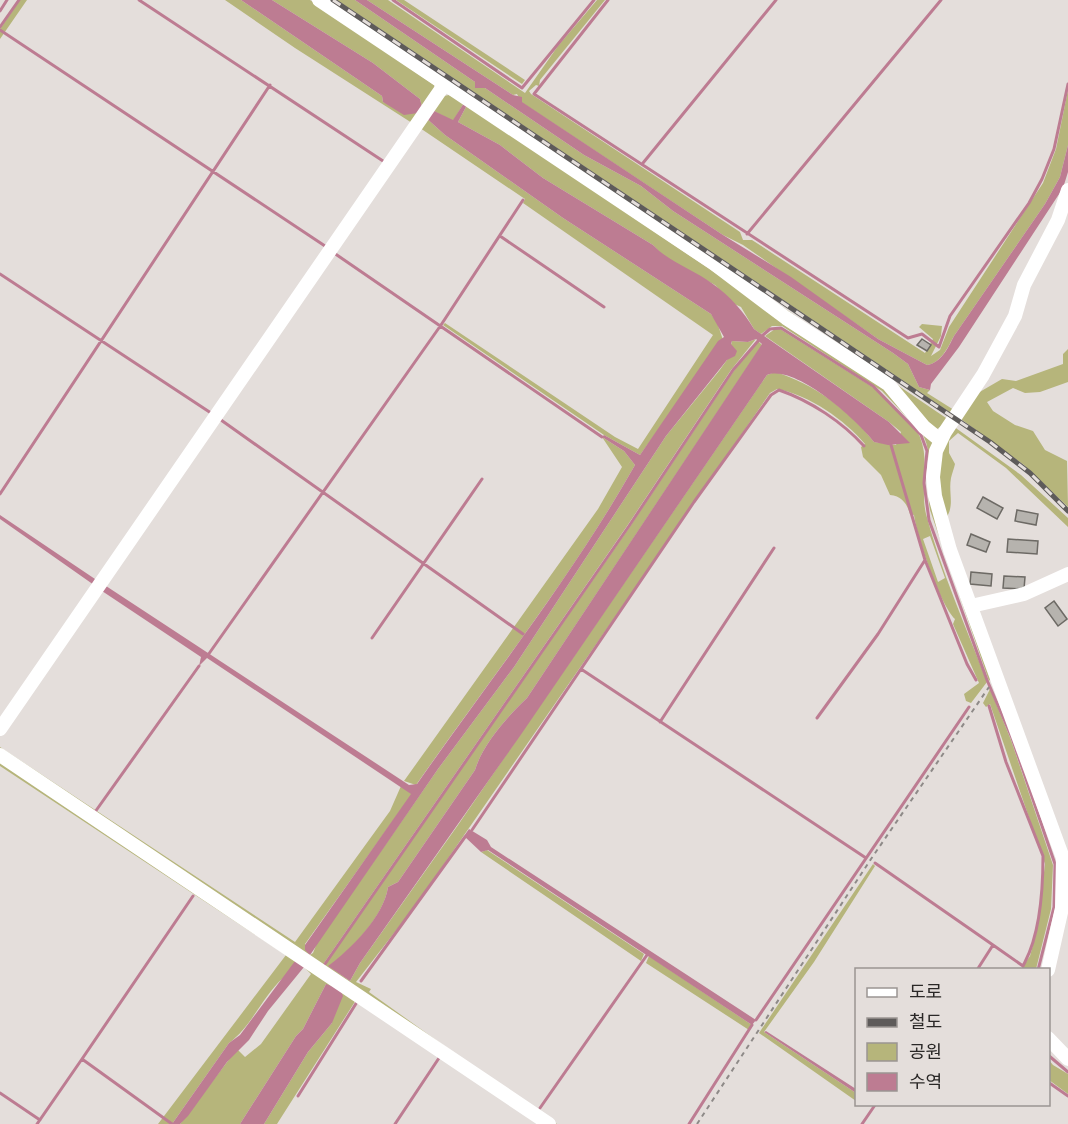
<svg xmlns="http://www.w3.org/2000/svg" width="1068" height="1124" viewBox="0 0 1068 1124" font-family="Lora,'Noto Sans KR',serif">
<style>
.green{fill:#b6b57b;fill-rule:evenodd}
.water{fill:#bd7c92}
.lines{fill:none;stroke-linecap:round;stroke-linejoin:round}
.stream{stroke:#bd7c92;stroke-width:3}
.building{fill:#b6b3ae;stroke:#6d6a65;stroke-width:1.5}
.path{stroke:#8e8a88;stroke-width:2;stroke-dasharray:4.5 4.5;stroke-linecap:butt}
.minor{stroke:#fff;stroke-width:14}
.rail-casing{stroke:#5e5b5a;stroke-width:5}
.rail{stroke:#e4dedb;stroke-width:3;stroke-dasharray:9;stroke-linecap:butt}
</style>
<rect width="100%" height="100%" fill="#e4dedb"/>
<!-- green -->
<path class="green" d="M20,0H27L0,39V29Z
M225,0H241L382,96L383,102L418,113L412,123L295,48Z
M272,0H310L434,85L435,89L422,107L420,99L373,63Z
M337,0H355L475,82V88H485L584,155L641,186L673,211L893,353L908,364L919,387L930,390L927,393L954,410L951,413Z
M367,0H388L525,93L558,46L597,0H605L540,80L539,86L536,85L529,91L531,94L740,232L743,240H752L925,353L933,339L919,327L922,324L942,326L941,336L931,356L940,350L949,327L1043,183L1056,149L1068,90V145L1060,177L1045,204L954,336C948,347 941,363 927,365L878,339L743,245L723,235L521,102L517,94L513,95Z
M396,0H404L525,80L522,84Z
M449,95L464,103L453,121L430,109L444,96Z
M467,105L878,383L934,440L931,462L992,677L989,681L930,510C925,486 935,451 921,432L882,391L782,326H772L761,334L754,329L741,307L732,303L715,285L664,257L653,245L543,178L500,145L458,122Z
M425,117L445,135L563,218L711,314L717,322L723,340L640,455L604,435L443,325L445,323L615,437L638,449L713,335L523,203L525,199L522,197L420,128Z
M729,271L949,420L936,430L904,402Z
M775,329H780L874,388C884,400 915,425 920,437C930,462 920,488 926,514C941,571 966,627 987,682L971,703L966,701L964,694L979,683L953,624L955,619C940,604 917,537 914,515L910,514C907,504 902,496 890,495L881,475L863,457L861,447L865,444C845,420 809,395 777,389L770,393L415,906L356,982L371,989L369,992C432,1037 493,1081 557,1124H554L0,751V747L295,942L390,811L401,786L412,794L305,944L310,955L313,953L317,943L438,769L514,667L666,436L719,371L727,360L732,341L748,342L756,339L731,370L627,526L324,963V966L629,528L733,372L758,341L762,345L527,698C507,717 483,744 475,770L398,882L388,887C384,916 352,949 329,966L350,981L360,963L458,825L767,375L775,372C813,383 850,411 874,442L896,445L901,432L889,422L765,336ZM930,536L945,578L938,582L923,539Z
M1068,349V382L1040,392L1025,393L1013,388L987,402L993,411L1015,425L1033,431L1045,450L1067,461L1068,507L1024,465L958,417L971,397L1002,379L1016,381L1063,364V354Z
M953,426L1021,475L1068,518V527L1006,468L958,433L949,441V453L955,464C954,469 952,473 951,478C948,495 956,506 944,521L936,460Z
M602,437L624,451L635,465C572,577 490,679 416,785L404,781L598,509L622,467Z
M990,689L1011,740L1053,865L1051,909L1036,969H1021L1030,956L1037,930L1045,864L990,704L986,707L983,703Z
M0,760L356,1000L277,1124H264L308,1052L332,1023L326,984L303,1029L296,1036L240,1124H180L237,1049L245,1057L261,1044L311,974L304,967C298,970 289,973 283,978C262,997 252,1026 229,1043L172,1124H158L286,955L0,766Z
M487,850L644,954L641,961L481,852Z
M873,864L875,866L814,962L764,1032L856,1093V1101L759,1033Z
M649,956L752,1025L749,1030L646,963Z
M1048,1059L1053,1065L1068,1074V1094L1049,1080Z"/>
<!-- water -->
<path class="water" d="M241,0H272L373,63L420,99L422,107L418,113L404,115L383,102L382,96Z
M355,0H367L513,95L522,97V102L723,235L791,277L878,339L927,365C941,363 948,348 954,336L1045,204L1060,177L1068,145V172L1063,188L959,347L931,384L930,390L919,387L908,364L893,353L673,211L641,186L584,155L485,88H475V82Z
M464,103L467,105L458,122L500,145L543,178L653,245C670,263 693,269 713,284C730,296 744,312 754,329L889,422L910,443L888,445L874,442C857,420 795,364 767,375L520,736L360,963L350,981L328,966C351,949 384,916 388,887L398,882L475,770C483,744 507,717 527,698L762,344L756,339L748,342L732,341L731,344L737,351L735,356L727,360L666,436L514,667L438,769L310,955L305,950V945L411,794L207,658L199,666L201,657L102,591L106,586L409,785L417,784C490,679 572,577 635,465L624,451L602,437L604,435L640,455L718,341L724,337L711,314L563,218L445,135L425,117L430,109L453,120Z
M0,515L95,579L94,585L0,519Z
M469,829L487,840L491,847L756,1020L752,1025L488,850L481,852L464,836Z
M295,961L304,967L268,1011L249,1040L227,1062L188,1116L180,1124H172L229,1043L240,1035Z
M326,984L340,989L343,996L332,1023L308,1052L264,1124H240L296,1036L303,1029Z
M766,1031L856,1089V1093L764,1032Z"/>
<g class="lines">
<!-- stream -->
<path class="stream" d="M139,0L383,161
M393,0L522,88L594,0
M608,0L534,94L908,338L922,334L939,347L950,316L1029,203L1042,179L1054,149L1068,84
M0,11L7,0
M0,27L19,0
M0,30L325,246
M643,163L776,0
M747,234L941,0
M500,236L604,307
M334,253L602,437
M0,274L211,413
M763,335L770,329L781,328L873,386L921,435L927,451L924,483L929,520L987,680L1012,738L1055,864L1054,907L1038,970
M221,420L523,634
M891,445L925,560L967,664L976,680
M0,494L270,85
M372,638L482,479
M208,655L441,325L523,200
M581,669L866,858
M989,706L1006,762L1043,856C1043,889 1040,933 1025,962L1023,966L993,945
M817,718L878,634L925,560
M660,722L774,548
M95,812L199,666
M472,830L694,502L771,395L779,390C811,401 842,422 864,446
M875,863L993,945L977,970
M325,964L629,526L733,370L758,341
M361,981L465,837
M756,1020L969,707
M1048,1055L1068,1072
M1048,1082L1068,1096
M0,1093L40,1120
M298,1096L357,1002
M540,1108L647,955
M37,1124L82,1059
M172,1124L82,1059L193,896
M395,1124L439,1058
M689,1124L752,1025
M862,1124L875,1105"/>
</g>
<!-- building -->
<path class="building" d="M922,339L931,345L927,351L917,345Z
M983,497L1003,508L997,519L977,508Z
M1017,510L1038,514L1036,525L1015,521Z
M971,534L990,542L986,552L967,545Z
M1008,539L1038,541L1037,554L1007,552Z
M971,572L992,574L991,586L970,584Z
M1004,576L1025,577L1024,589L1003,588Z
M1054,601L1067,619L1058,626L1045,608Z"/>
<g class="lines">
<!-- path -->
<path class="path" d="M697,1124L871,859L989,687"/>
<!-- minor -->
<path class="minor" d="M319,0L713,263L786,318L888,384L924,427L940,440
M971,606L1024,594L1068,574
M0,729L444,85
M0,755L549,1124
M1048,970L1062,908L1063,858L950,550L935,496L933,477L936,451L945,432L983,375L1015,316L1024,285L1058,220L1068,190
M1048,1038L1068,1059"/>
<defs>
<path id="rail" d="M333,0L990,442L1030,473L1068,511"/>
</defs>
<!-- rail casing -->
<use href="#rail" class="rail-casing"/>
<!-- rail -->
<use href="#rail" class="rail"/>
</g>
<!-- legend -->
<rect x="855" y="968" width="195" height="138" fill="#e4dedb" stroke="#9a9593" stroke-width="1.5"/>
<rect x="867" y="988" width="30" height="9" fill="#ffffff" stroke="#9a9593" stroke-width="1.5"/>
<text x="909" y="998" font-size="18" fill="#2a2827">도로</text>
<rect x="867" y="1018" width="30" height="9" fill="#5e5b5a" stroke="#9a9593" stroke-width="1.5"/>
<text x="909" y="1028" font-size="18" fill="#2a2827">철도</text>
<rect x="867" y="1043" width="30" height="18" fill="#b6b57b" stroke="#9a9593" stroke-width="1.5"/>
<text x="909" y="1058" font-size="18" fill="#2a2827">공원</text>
<rect x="867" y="1073" width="30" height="18" fill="#bd7c92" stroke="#9a9593" stroke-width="1.5"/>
<text x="909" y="1088" font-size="18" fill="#2a2827">수역</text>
</svg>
